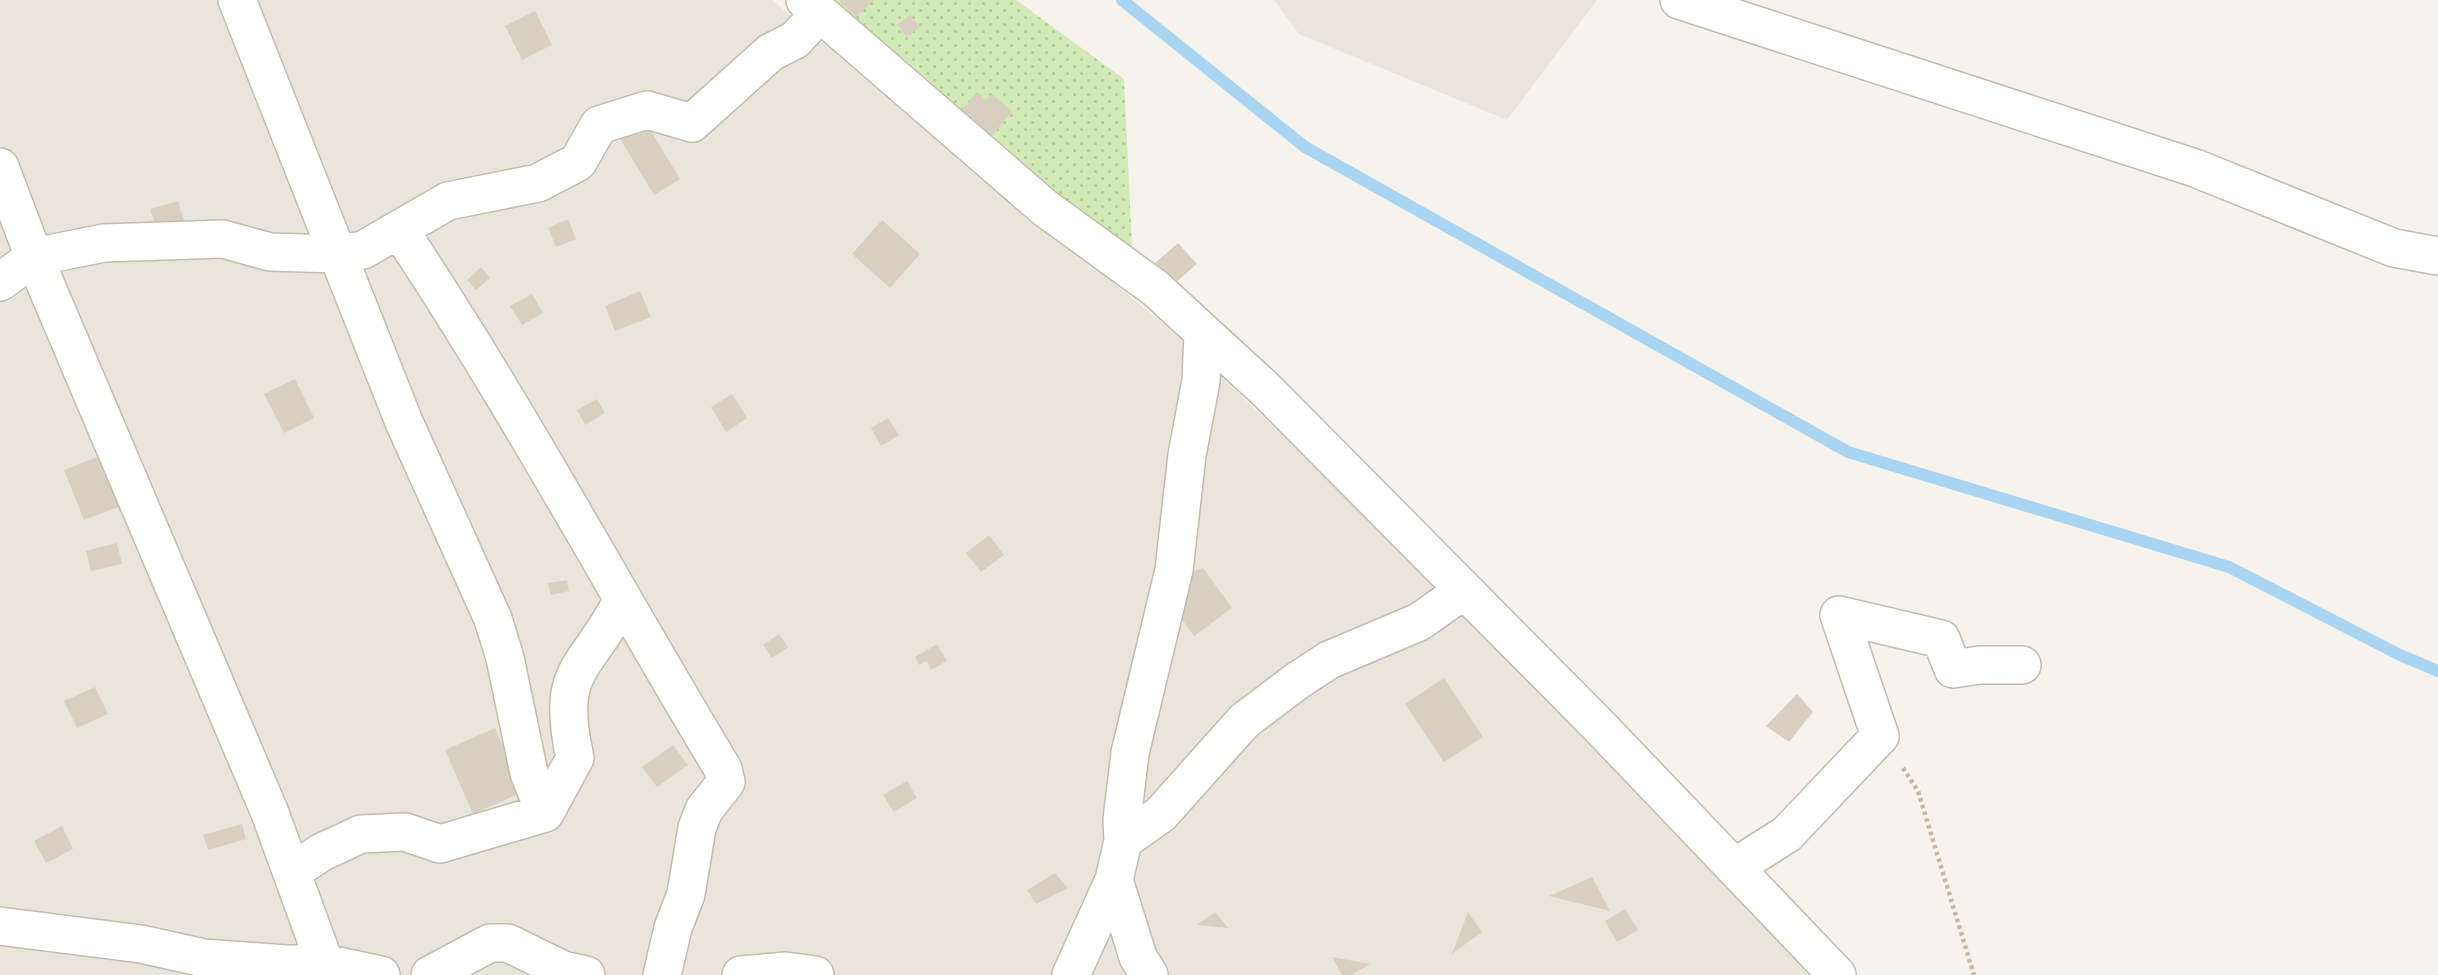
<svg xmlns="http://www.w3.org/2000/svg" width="2438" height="975" viewBox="0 0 2438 975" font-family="'Sofia Sans Condensed',sans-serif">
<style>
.residential{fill:#eae5da}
.grass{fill:url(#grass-dots)}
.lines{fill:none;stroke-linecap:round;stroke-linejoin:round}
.stream{stroke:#a9d4f2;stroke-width:12}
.building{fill:#d8cfc1}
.minor-casing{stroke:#c2bbae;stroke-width:40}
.path{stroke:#c4b79f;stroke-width:4.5;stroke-dasharray:3.5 3.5;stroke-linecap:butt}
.minor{stroke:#fff;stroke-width:37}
</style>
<defs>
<pattern id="grass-dots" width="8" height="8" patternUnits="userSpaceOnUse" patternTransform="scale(1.75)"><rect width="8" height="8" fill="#d2eab5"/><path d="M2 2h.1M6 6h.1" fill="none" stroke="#b6ca9c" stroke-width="1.8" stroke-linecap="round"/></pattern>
</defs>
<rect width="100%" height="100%" fill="#f6f3ec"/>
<!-- residential -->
<path class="residential" d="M0,0H772L1178,336L1313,464L1817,975H0Z
M1274,0H1597L1507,120L1299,34Z"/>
<!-- grass -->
<path class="grass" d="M790,0H1016L1124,79L1132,246L1040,214Z"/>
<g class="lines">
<!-- stream -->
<path class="stream" d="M1122,0L1305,147L1848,452L2229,567L2400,655L2438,671"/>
</g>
<!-- building -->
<path class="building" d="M839,0H874L856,17Z
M535,11L552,45L522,60L505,26Z
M910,15L920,27L907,37L897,25Z
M977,92L986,100L992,94L1012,111L992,136L961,111Z
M645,121L680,179L654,195L619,137Z
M178,201L187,229L159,237L150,209Z
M568,219L576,239L556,247L548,228Z
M882,220L920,254L890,288L852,254Z
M1178,243L1197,264L1174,284L1155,263Z
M481,267L490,278L476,290L467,280Z
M640,291L651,317L615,331L605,306Z
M532,294L543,313L522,325L510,306Z
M295,379L314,418L284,433L264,394Z
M732,394L747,418L726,432L711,407Z
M597,399L605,413L585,425L577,410Z
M888,418L899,435L881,446L871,428Z
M110,452L131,502L84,520L64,470Z
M989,535L1004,555L981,572L966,553Z
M117,543L122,564L91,571L86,551Z
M1203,568L1232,608L1194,636L1157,585Z
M567,580L569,591L551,595L548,583Z
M779,634L788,647L772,658L763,645Z
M937,644L947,661L931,670L927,661L919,665L915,657Z
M1444,678L1483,737L1444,762L1405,704Z
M95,687L108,714L77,728L64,701Z
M1797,694L1813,712L1789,742L1766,726Z
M495,728L523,792L473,814L445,750Z
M673,745L688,765L657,787L642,767Z
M907,781L917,798L894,812L883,795Z
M242,824L246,839L208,850L203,835Z
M62,826L73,849L46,863L34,841Z
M1055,873L1068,888L1036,904L1027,890Z
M1592,877L1610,911L1549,896Z
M1625,909L1638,930L1617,942L1605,921Z
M1215,912L1228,928L1197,925Z
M1468,912L1482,932L1452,954Z
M1332,957L1370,964L1351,975H1342Z"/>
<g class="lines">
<defs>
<path id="minor" d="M237,0L404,422L493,619L505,658L529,773L545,813
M805,0L1045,208L1155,288L1266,390L1601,728L1837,975
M1679,0L2195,168L2394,248L2438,256
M0,167L34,257L270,813L329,975
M400,231C516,405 615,590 723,769L726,782L704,810L697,828L686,894L673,928L662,975
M0,282L34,257L104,243L223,239L270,252L337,254L363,250L448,201L538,183L578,162L599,125L647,110L692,123L771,52L795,40L820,13
M1123,841L1161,814L1244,721L1297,681L1329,660L1419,622L1463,591
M1735,867L1787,834L1880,736L1839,615L1941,639L1953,669L1980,665H2022
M293,871L322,852L361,834L405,832L440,844L545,813L575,758C555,667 585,673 622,601
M1114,880L1138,957L1149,975
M0,926L141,944L204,958L286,964L325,963L381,975
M430,975L490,943H508L563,970L586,975
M741,975L786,971L815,975
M1071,975L1114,880L1123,841L1122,820L1130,753L1174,570L1187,455L1201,381L1203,334"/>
</defs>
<!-- minor casing -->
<use href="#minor" class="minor-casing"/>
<!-- path -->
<path class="path" d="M1903,768L1918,791L1974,975"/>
<!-- minor -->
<use href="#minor" class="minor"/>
</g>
</svg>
